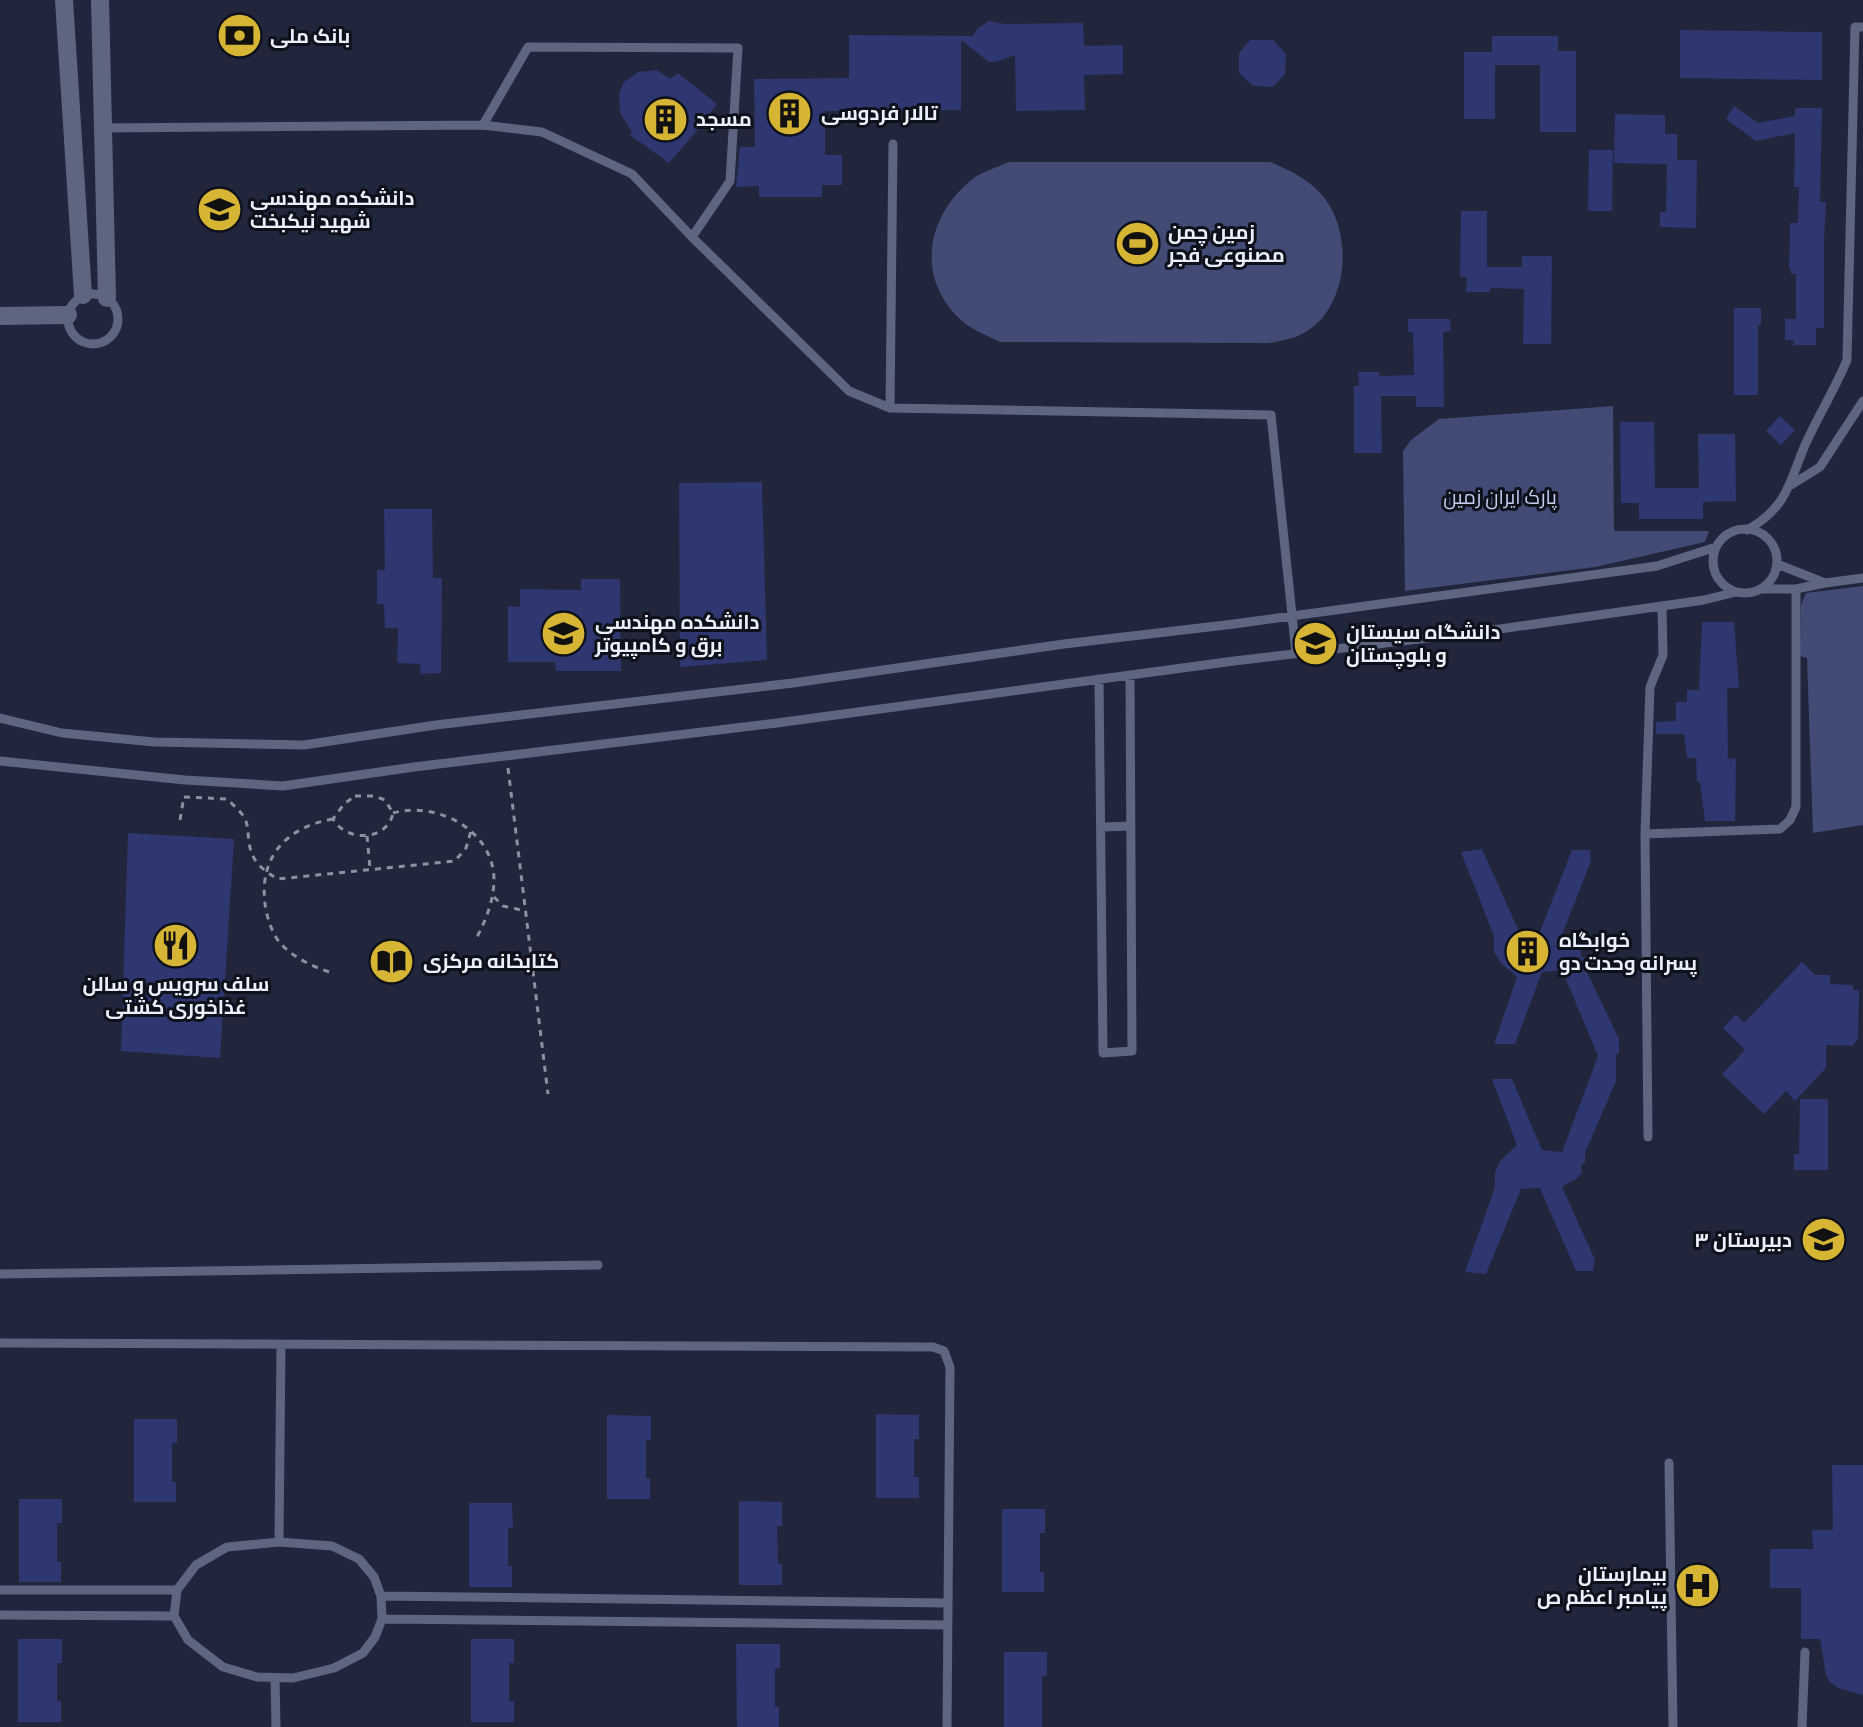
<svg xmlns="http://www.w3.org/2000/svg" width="1863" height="1727" viewBox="0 0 1863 1727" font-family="'Source Sans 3',Cairo,sans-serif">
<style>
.green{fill:#414b75}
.building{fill:#2e376f}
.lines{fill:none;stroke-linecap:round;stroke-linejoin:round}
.path{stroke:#8b90a2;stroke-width:3;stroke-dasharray:6 6;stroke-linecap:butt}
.lane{stroke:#5e6580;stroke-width:9}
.street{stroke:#5e6580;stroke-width:18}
.labels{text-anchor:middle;stroke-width:6;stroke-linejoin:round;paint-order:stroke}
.poi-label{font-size:20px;font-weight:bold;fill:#ebf0ff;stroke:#0e101a;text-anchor:start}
.park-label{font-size:20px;fill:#c3cdf0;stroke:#0e101a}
</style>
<rect width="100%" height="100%" fill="#21263c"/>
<!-- green -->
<path class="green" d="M1009,162H1270C1289,170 1307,178 1322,195C1355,233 1349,312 1300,335C1291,339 1280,341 1270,343L1000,342C988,336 972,330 962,321C916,280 925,219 970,181C980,172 996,168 1009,162Z
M1613,406L1614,531H1709L1705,542L1595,567L1405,591L1403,451L1411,440L1439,419Z
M1863,586V825L1813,833L1807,658L1800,656L1801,605L1806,593Z"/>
<!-- building -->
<path class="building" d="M989,21L1005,24L1083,23L1084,46L1123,45V74L1084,75L1085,110L1016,111L1015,55L996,62H989L961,40V110L825,111V155H842V185H822V197H759V186L736,187L740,147H755L754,79L849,78V35L973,36L978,28Z
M1680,30L1822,32V80L1680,78Z
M1492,36H1558V51H1576V132H1540V65H1495V119H1464V52H1492Z
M1250,40H1273L1286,54L1285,74L1273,87L1253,86L1239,73V53Z
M657,70L670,79L678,73L717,104L701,126L669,163L630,135L632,132L620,113L619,93L624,82L638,72Z
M1734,106L1758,123L1795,116V108H1822L1820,202H1826L1824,240V328H1816V345H1793L1794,340H1785V319H1796V274H1791V269H1789L1790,223H1798L1799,187H1794L1795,133L1756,141L1726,119Z
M1615,114L1665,115V134H1677V160H1697L1696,228L1660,227V212H1666L1667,164L1614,163Z
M1589,150H1613L1612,211H1588Z
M1461,211H1487V267H1522V256H1552L1551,344H1523L1524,289L1490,288V292H1466L1467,277H1460Z
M1734,308H1761V325H1758V395H1734Z
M1408,319H1450L1451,331L1443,332L1444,407H1416V396H1381L1382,453H1354V386H1359L1358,372H1379V376L1414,375L1413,332H1408Z
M1780,416L1795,430L1781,445L1766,431Z
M1620,422H1654L1655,488H1699L1698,434H1735L1736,501L1703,502V519H1639V503H1621Z
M762,482L767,660L680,667L679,483Z
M384,509H432L433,578H442L441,673L421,674L420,664L397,663L398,628H385L384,604H377V570H385Z
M581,579H620L621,671H556L555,662H508V606L520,607V589L581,590Z
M1702,622H1734L1739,688H1727L1728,759L1736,758L1735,821H1705L1700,782H1697L1696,758H1687L1684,734H1656V722L1676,721V702H1687V690H1699Z
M128,833L234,839L220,1058L121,1051Z
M1482,849L1520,934H1539L1572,850H1590L1591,861L1562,935L1575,942L1581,948V957L1585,958V968L1619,1039V1054H1616V1081L1585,1153V1163L1581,1164L1582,1173L1576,1179L1562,1187L1595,1260L1593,1271H1576L1540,1188L1521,1189L1486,1274L1465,1272L1495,1187V1172L1501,1160L1517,1145L1492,1079H1512L1542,1150L1562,1152L1598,1056L1562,970L1542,972L1515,1044H1494L1517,977L1501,963L1494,952V936L1461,852Z
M1802,962L1815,975H1830V984L1853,985V990H1859L1858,1038L1853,1046L1826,1045V1068L1795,1101L1786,1091L1764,1114L1722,1074L1745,1050L1723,1028L1736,1014L1744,1023Z
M1800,1099H1828V1170H1794V1154H1799Z
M876,1414L919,1415V1439H914V1477H919V1498H876Z
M607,1415L651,1416V1440H646V1478H650V1499H607Z
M134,1419H177V1443H172V1482H176V1502H134Z
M1832,1465H1863V1695L1838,1688L1830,1682L1826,1675L1820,1639H1801V1588H1770V1549H1813L1812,1530H1833Z
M19,1499H62V1523H57V1562H61V1582H19Z
M739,1501L782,1502V1526H777L778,1564H782V1585H739Z
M469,1503H512L513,1528H508V1566H512V1587H469Z
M1002,1509H1045V1533H1040V1572H1044V1592H1002Z
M18,1639H62V1663H57V1701H61V1722H18Z
M471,1639H514V1663H509V1701H514V1722H471Z
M736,1644H780V1668L775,1669V1707H779V1727H737Z
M1004,1652H1047V1676H1042V1727H1004Z"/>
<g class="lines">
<!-- path -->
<path class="path" d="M508,768L548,1094
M355,796H374L385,800L393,813C387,842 346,842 333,819L344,804Z
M184,797L227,799C235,807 245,814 247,825C249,836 248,848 254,858C259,867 269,874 278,879L455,861L466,848L471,831
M393,813C436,801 493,829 494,879C494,900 486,920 476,939
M180,820L184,796
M367,836L370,868
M494,897L503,906L526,911
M329,972C312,966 294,958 281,944C272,934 267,918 265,904C259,856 287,827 333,819"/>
<!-- lane -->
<path class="lane" d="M483,125L542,132L632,174L692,237L849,391L890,408L1271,415L1296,653
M103,128L483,125L528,47L738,48L730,181L692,237
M68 319a25 25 0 1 1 50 0a25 25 0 1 1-50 0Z
M890,408L893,144
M1791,485L1820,467L1863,401
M1713 561a32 32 0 1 1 64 0a32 32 0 1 1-64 0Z
M1747,530C1787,508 1789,483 1805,445C1818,416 1835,389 1847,360L1855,27H1863
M1777,564L1825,583L1863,578
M1761,589H1796L1825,583
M1099,679L1103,1053L1132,1051L1130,675
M0,718L62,733L154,742L304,745L436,725L793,683L1064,644L1234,624L1657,566L1716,547
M0,761L185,780L283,786L414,767L777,723L1234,661L1486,631L1704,600L1736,592
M1101,827L1131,826
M1645,834L1780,829L1790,820L1796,807V589
M1648,1137L1645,834L1650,687L1663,655L1662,606
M0,1274L598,1265
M0,1343L933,1347L944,1351L950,1367L947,1727
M1669,1463L1673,1727
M279,1542L332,1546L359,1559L374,1577L381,1596L382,1619L375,1637L363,1653L334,1668L293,1678L257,1677L223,1667L188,1640L174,1616L177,1590L196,1565L227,1547Z
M279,1542L281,1345
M0,1590H177
M381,1596L948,1603
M0,1615L174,1616
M382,1619L948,1625
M275,1678L276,1727
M1802,1727L1805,1652"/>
<!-- street -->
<path class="street" d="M64,0L83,295
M100,0L107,298
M0,316L68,315"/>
</g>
<!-- icons -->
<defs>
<symbol id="bank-disc" viewBox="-11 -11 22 22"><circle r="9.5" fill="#d7b534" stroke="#0e101a"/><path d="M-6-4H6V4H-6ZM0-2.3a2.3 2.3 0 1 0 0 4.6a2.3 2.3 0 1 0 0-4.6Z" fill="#111"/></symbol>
<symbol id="building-disc" viewBox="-11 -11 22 22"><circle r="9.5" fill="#d7b534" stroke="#0e101a"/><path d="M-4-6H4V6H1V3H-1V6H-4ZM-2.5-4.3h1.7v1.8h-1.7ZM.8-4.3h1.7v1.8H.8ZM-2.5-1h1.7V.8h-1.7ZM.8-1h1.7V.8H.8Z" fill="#111"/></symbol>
<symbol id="university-disc" viewBox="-11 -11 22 22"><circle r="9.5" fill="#d7b534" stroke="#0e101a"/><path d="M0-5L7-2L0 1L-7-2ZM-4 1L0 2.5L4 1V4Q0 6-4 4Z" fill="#111"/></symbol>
<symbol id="stadium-disc" viewBox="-11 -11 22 22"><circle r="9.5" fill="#d7b534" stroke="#0e101a"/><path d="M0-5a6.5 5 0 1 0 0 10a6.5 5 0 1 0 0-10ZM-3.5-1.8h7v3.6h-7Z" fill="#111"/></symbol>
<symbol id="school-disc" viewBox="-11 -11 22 22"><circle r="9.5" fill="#d7b534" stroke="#0e101a"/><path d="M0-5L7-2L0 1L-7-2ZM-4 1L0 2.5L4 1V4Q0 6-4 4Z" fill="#111"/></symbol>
<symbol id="restaurant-disc" viewBox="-11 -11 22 22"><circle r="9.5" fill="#d7b534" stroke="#0e101a"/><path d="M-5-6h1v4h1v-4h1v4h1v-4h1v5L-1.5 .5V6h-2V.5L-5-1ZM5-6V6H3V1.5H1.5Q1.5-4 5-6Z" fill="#111"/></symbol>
<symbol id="library-disc" viewBox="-11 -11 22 22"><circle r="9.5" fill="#d7b534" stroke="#0e101a"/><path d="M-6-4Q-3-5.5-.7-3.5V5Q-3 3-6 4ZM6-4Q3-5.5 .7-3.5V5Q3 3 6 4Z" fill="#111"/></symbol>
<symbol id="hospital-disc" viewBox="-11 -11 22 22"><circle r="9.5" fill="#d7b534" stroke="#0e101a"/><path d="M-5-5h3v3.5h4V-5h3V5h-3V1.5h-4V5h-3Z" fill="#111"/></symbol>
</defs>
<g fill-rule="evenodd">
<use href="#bank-disc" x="214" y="10" width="51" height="51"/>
<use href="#building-disc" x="764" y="88" width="51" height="51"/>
<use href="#building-disc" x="640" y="94" width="51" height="51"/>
<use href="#university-disc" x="194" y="184" width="51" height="51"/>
<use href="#stadium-disc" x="1112" y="218" width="51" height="51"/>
<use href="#school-disc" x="538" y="608" width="51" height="51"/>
<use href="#university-disc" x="1290" y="618" width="51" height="51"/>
<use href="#restaurant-disc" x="150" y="920" width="51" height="51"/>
<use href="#building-disc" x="1502" y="926" width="51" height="51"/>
<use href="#library-disc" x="366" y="936" width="51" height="51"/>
<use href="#school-disc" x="1798" y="1214" width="51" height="51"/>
<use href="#hospital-disc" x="1672" y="1560" width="51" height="51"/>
</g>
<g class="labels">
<!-- poi labels -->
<g class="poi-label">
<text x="270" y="43">بانک ملی</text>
<text x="821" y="120">تالار فردوسی</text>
<text x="696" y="126">مسجد</text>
<text x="250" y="205">دانشکده مهندسی<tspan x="250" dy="23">شهید نیکبخت</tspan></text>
<text x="1168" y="239">زمین چمن<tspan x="1168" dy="23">مصنوعی فجر</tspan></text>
<text x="595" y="629">دانشکده مهندسی<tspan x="595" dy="23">برق و کامپیوتر</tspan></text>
<text x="1346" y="639">دانشگاه سیستان<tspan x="1346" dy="23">و بلوچستان</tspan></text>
<text x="1559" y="947">خوابگاه<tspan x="1559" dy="23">پسرانه وحدت دو</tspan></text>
<text x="423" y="968">کتابخانه مرکزی</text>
<text x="176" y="991" text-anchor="middle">سلف سرویس و سالن<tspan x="176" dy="23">غذاخوری کشتی</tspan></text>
<text x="1792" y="1247" text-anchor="end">دبیرستان ۳</text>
<text x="1667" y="1581" text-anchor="end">بیمارستان<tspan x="1667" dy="23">پیامبر اعظم ص</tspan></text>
</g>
<!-- park labels -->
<g class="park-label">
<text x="1500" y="504">پارک ایران زمین</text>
</g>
</g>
</svg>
